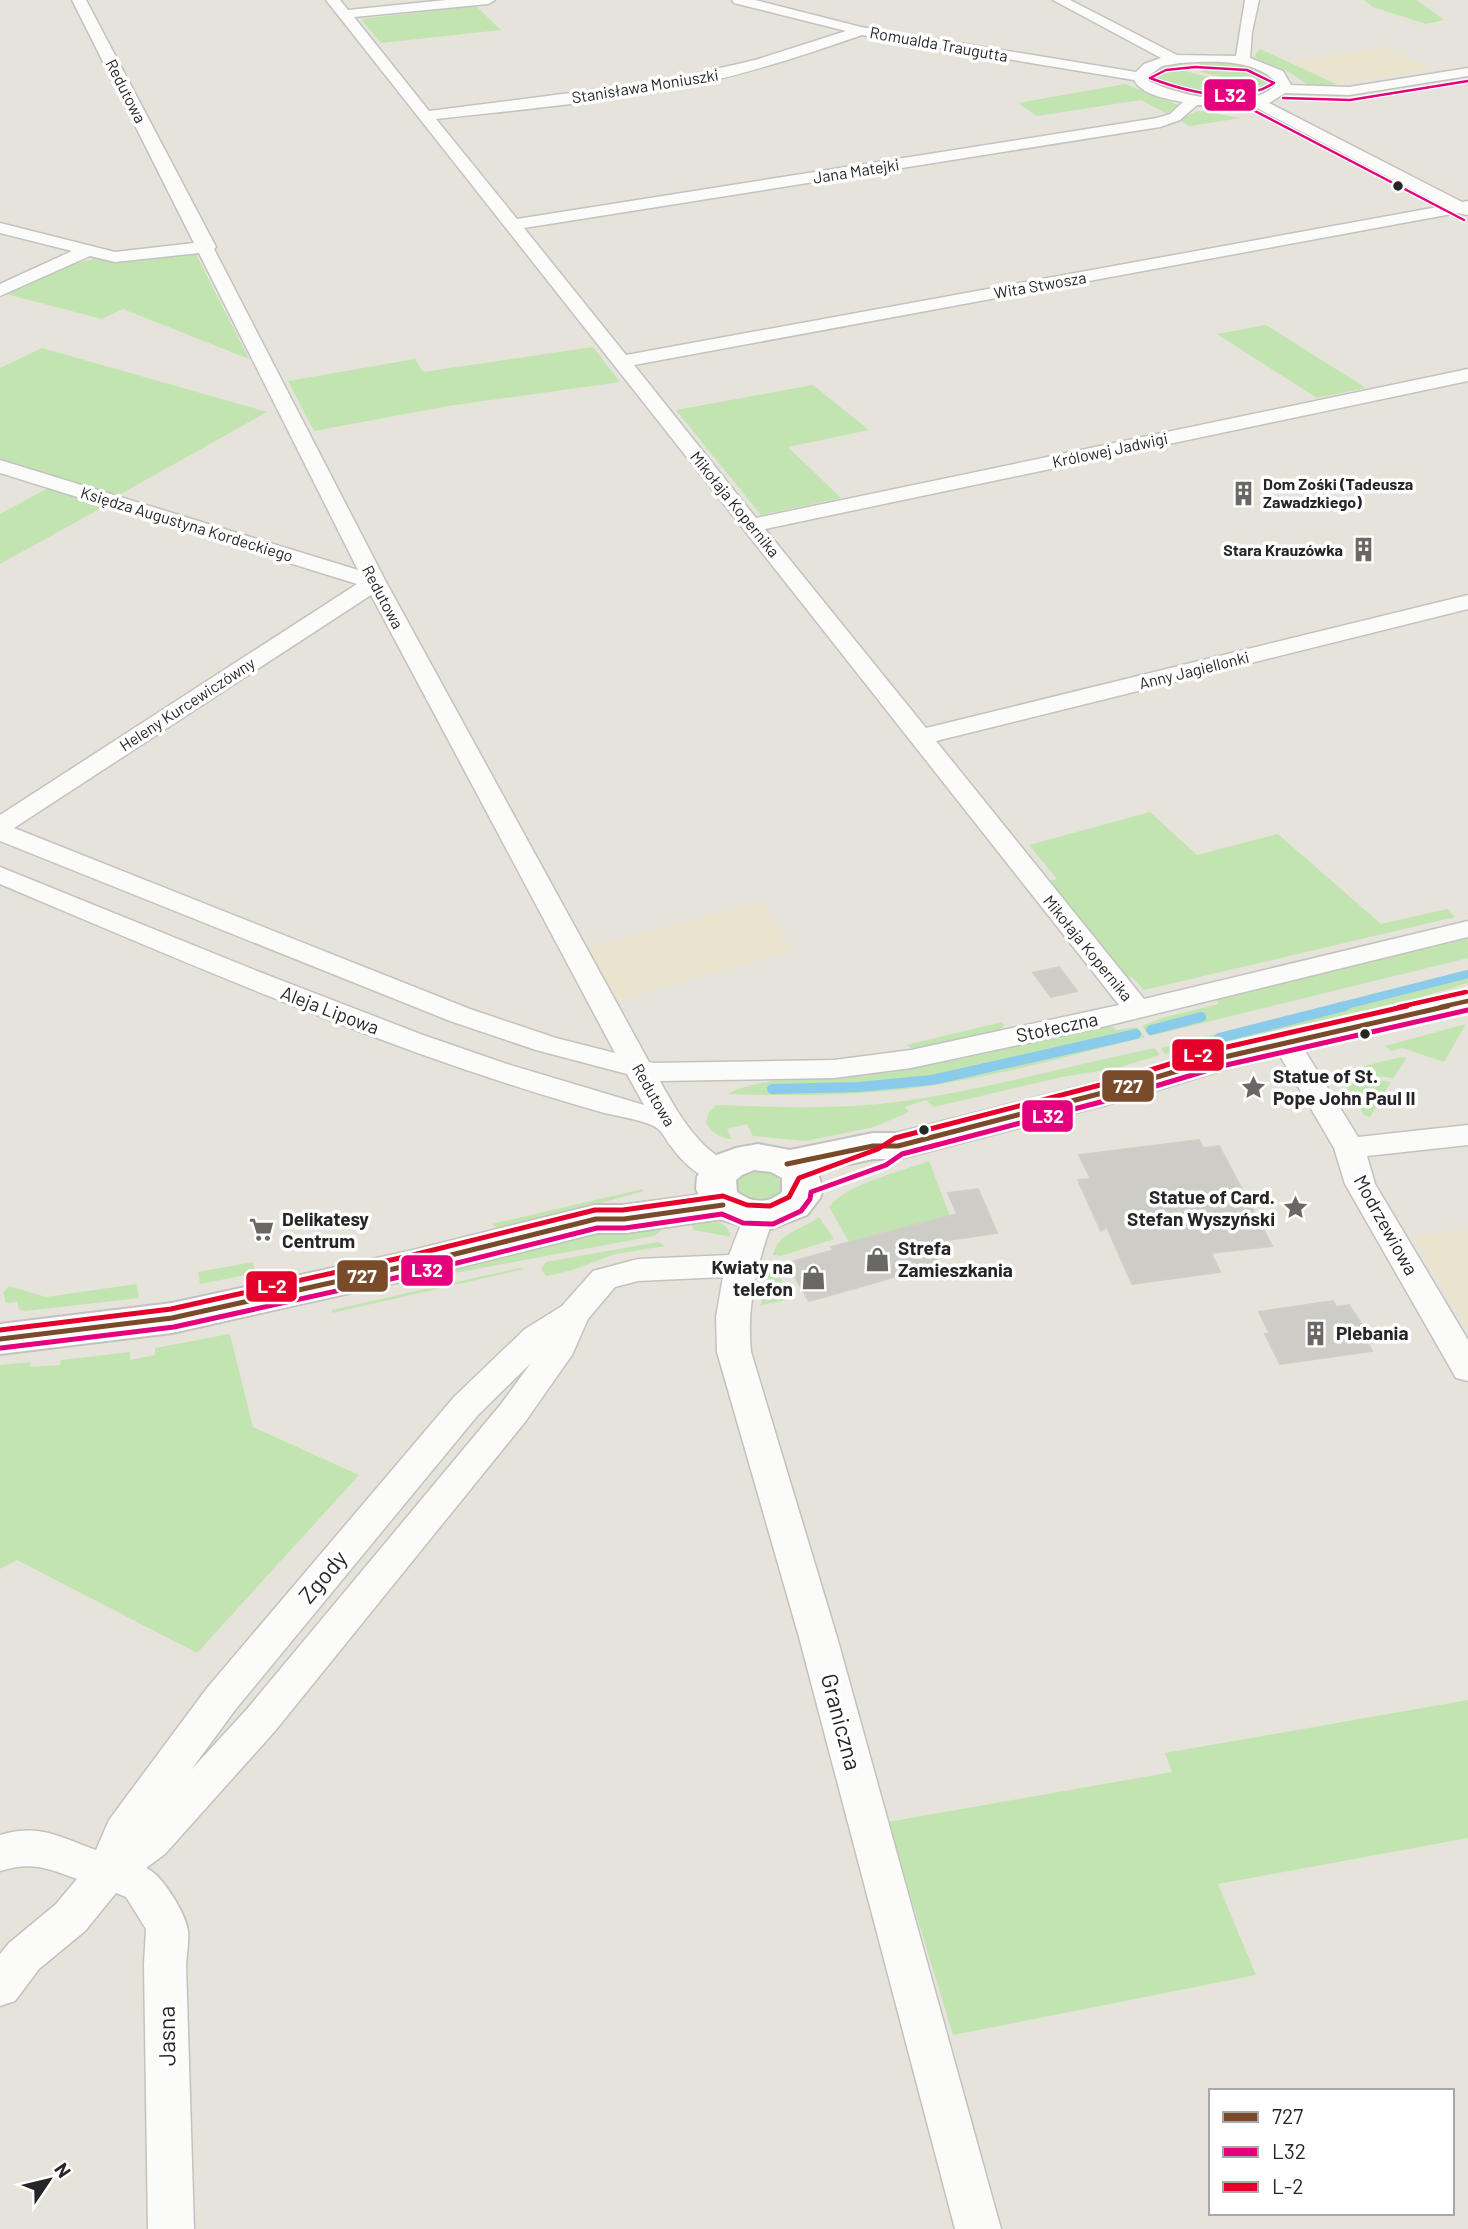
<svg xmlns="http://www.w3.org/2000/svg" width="1468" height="2229" viewBox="0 0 1468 2229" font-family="Barlow,sans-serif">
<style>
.education{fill:#eae4ce}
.green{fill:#c2e4b1}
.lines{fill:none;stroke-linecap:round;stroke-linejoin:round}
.stream-far1{stroke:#8acbec;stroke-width:8}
.stream{stroke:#8acbec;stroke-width:10}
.building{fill:#ceccc7;stroke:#d1cec8;stroke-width:2}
.minor-casing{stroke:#c3c2c1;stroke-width:3}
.tertiary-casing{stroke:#c3c2c1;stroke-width:4}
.minor{fill:#fbfbfa;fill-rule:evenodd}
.tertiary{fill:#fbfbfa;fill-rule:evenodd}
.bus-1-far1-casing{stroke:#fff;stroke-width:9}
.bus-1-casing{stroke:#fff;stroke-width:10}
.bus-2-far1-casing{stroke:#fff;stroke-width:5}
.bus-2-casing{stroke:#fff;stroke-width:10}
.bus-3-far1-casing{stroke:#fff;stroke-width:9}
.bus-3-casing{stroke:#fff;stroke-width:10}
.bus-1-far1{stroke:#7a4b2a;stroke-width:4.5}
.bus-1{stroke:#7a4b2a;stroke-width:5}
.bus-2-far1{stroke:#e5007d;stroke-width:2.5}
.bus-2{stroke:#e5007d;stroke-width:5}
.bus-3-far1{stroke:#e4002b;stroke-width:4.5}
.bus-3{stroke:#e4002b;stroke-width:5}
.bus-dot{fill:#262626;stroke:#fff;stroke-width:2.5}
.labels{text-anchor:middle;stroke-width:7;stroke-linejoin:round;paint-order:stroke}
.far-street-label{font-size:16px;fill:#262626;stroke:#fff}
.far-poi-label{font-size:16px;font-weight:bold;fill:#262626;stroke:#fff;text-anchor:start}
.street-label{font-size:19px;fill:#262626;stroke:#fff}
.poi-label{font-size:19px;font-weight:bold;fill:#262626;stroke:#fff;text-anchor:start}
.near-street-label{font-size:23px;fill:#262626;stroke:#fff}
.line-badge{stroke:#fff;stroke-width:2.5}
.badge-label{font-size:19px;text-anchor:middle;font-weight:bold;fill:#fff}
</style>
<rect width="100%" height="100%" fill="#e6e3db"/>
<!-- education -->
<path class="education" d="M1383,47L1433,69L1336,84L1288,62Z
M761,901L792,951L614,1001L586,949Z
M1468,1229V1330L1413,1236Z"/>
<!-- green -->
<path class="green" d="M1364,0H1417L1444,20L1426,24L1373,7Z
M476,6L501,30L381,43L361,19Z
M1260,49L1336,84C1302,90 1311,84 1285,70C1274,65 1263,63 1254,57Z
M1223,61L1263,71L1277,82L1276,87L1266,93L1245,86L1247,84L1201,72L1206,68L1197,62L1169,67L1221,80L1218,83L1264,95C1229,102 1179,105 1149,81L1150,73C1171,58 1198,62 1223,61Z
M1125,84L1178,105L1167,114L1141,100L1037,116L1018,103Z
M1197,111H1201L1241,118L1190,126L1179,120Z
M184,253L196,254L249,359L123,309L102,319L6,294L68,265L94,259L118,260Z
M1266,325L1366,388L1317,398L1217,334Z
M593,347L620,382L448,406L314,431L288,381L415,359L423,372Z
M42,348L267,412L117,496L0,460V368Z
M813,385L869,430L788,447L841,498L761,515L676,410Z
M48,488L105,506L0,564V514Z
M1150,812L1197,855L1278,834L1381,924L1447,909L1455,917L1144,990L1132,977L1123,979L1042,883L1057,879L1029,845Z
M1468,938V958L1150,1036L1142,1026L1165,1017L1219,1004L1215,998Z
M1468,970V983L1356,1017L1219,1046L1213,1040L1165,1054L1161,1048Z
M1002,1022L1004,1025L1001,1030L913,1049L906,1045Z
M1466,1024L1444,1062L1402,1048L1391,1051L1385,1046Z
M1111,1025L1116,1030L1137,1027L1145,1037C1069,1056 993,1077 915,1088C852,1096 791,1096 728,1094C762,1074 848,1078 891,1072C965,1060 1038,1040 1111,1025Z
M1155,1048L1160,1055L1117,1068L1062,1077L934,1107L926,1100L905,1107L909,1112L874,1127L806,1141L753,1136L747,1124L727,1129L732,1139C720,1138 711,1133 706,1122L708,1114L716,1105C778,1107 842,1110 904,1101C989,1089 1071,1065 1155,1048Z
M1402,1057L1407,1058L1393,1078L1370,1075L1364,1066Z
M1339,1074L1391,1082L1370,1117L1364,1115Z
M929,1161L950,1216L849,1242L829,1207C846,1184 902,1171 929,1161Z
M753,1170L775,1175L782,1184L780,1194C762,1205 752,1202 735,1191V1181Z
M643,1189L644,1191L500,1231L492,1224Z
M819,1217L834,1239L781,1256L773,1255C778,1232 802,1230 819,1217Z
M688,1218C705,1219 727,1217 731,1237L694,1230Z
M659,1223L661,1231L654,1236L449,1274L446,1266L554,1242Z
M658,1242L665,1246L615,1254L573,1270L546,1276L541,1269L546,1262Z
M768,1261L776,1262L787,1300L761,1305Z
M253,1262L256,1273L200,1284L198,1272Z
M519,1268L524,1269L332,1313V1310Z
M136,1284L139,1298L25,1311L19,1309L17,1302L6,1303L3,1293L9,1286L46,1297Z
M230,1334L253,1427L359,1475L197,1653L17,1560L0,1569V1365L30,1362V1367L60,1365L61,1360L130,1352V1360L155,1355V1348Z
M1468,1700V1838L1218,1884L1256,1975L953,2035L888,1822L1172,1772L1165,1753Z"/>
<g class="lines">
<!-- stream-far1 -->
<path class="stream-far1" d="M1338,1007L1468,974"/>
<!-- stream -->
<path class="stream" d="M1151,1030L1201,1017
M1219,1038L1345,1006
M772,1089L858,1087L932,1080L1136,1034"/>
</g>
<!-- building -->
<path class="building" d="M1059,967L1077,991L1051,997L1033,973Z
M1199,1140L1203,1148L1219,1146L1272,1246L1211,1253L1220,1272L1132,1284L1107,1227L1101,1231L1078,1180L1091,1179L1079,1155Z
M978,1189L997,1233L927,1243L940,1264L809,1301L787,1263L834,1250L831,1247L957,1214L948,1193Z
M1333,1301L1336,1307L1349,1305L1366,1331L1362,1332L1372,1351L1280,1364L1265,1334H1270L1259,1312Z"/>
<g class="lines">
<defs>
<path id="minor" d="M72,0H86L216,247L214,249L386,582L649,1062L654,1063L834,1060L911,1050L1119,1005L326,0H340L348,10L446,0H495L488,4L354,17L429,111L664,81L755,60L846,31L734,3L732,0H755L861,27L1136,72L1144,64L1161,58L1053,0H1070L1177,55L1236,56L1245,0H1259L1252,32L1250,58L1283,71L1291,85L1349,87L1468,68V76L1349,95L1285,93L1269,103L1462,202L1468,201V215L1457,213L634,365L756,518L1468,369V381L765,529L926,728L1468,595V609L936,741L1144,999L1468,921V937L1106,1026L911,1068L834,1078L660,1081C672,1103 684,1124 701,1142C711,1153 726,1160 734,1172L730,1179C705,1186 684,1164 670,1145C666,1140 662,1131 657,1128C646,1120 615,1116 601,1112C395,1054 197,967 0,884V867L257,971L423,1035L507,1064L644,1105L627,1074L536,1050L450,1021L0,841V815L357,584L0,473V460L358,570L199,253L115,262L90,256L0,296V284L72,251L0,233V223L115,252L194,243ZM862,35L1134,80C1142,95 1167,99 1183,102L1170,114L1157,118L517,219L436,119C523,109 611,102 697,84C753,72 808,54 862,35ZM1180,63C1211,61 1255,58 1277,83C1254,113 1179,96 1149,81L1147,77L1162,66ZM1197,105L1253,106L1443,206L626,355L524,228L1160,127L1180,120ZM371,595L615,1053L556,1038L470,1009L14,828Z
M1287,1035L1297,1038L1358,1137L1468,1125V1145L1367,1156L1375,1184L1468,1340V1381L1456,1378L1345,1184L1334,1148L1273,1044L1277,1038Z
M758,1205L769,1209L774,1216C758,1261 746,1304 751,1352L837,1637L1001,2229H955L799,1637L717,1352L716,1317L723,1277L638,1281L615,1287L588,1319L572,1355L525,1422L275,1731L165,1854L146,1868C162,1874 186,1914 188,1931C189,1941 187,1953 186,1964L194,2229H148L144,1964L146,1929L126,1897L116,1893L85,1931L39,1969L15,2001L0,2006V1954L9,1943L55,1905L77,1879C47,1868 32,1861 0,1871V1835C39,1823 60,1837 96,1850L109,1820L207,1688L454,1397L525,1329L562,1306L593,1271L638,1259L729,1255L747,1209ZM531,1363L501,1404L247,1709L191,1770L235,1710L478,1415Z"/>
<path id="tertiary" d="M1468,990V1012L1228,1068L1127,1099L898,1159H873L817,1171L823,1189L820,1198L807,1215L771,1229H752L720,1219L624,1233H596L411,1279L172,1333L0,1354V1324L172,1303L411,1251L596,1205H624L699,1195L696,1189L697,1177L703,1168L714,1156L736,1148L758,1144L790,1150L873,1133H898L1103,1081L1220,1046ZM754,1170L771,1172L782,1178V1192C766,1205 753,1203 737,1192L736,1180L742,1175Z"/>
</defs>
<!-- minor casing -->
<use href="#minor" class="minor-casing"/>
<!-- tertiary casing -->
<use href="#tertiary" class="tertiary-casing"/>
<!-- minor -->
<use href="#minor" class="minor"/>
<!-- tertiary -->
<use href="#tertiary" class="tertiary"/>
<defs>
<path id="bus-1-far1" d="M1441,1007L1468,1001"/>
<path id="bus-1" d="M787,1164L873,1146H898L1114,1090L1220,1058L1448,1006
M0,1339L172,1318L411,1265L596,1219H624L723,1205"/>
<path id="bus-2-far1" d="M1195,67L1247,70L1274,83C1239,106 1187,92 1150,78L1166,70Z
M1283,98L1350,100L1468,81
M1251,109L1464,220"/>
<path id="bus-2" d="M1,1348L174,1327L413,1274L597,1228H625L722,1214L743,1223L773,1224L801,1211L810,1199L811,1192L886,1165L902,1154L1116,1098L1222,1066L1468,1010"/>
<path id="bus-3-far1" d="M1399,1007L1466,992"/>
<path id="bus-3" d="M0,1330L171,1309L409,1256L595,1210H623L723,1196L747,1205L770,1206L789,1197L799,1178L878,1149L895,1138L1112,1082L1218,1049L1407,1006"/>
</defs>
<!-- bus-1-far1 casing -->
<use href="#bus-1-far1" class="bus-1-far1-casing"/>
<!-- bus-1 casing -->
<use href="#bus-1" class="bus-1-casing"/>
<!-- bus-2-far1 casing -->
<use href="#bus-2-far1" class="bus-2-far1-casing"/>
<!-- bus-2 casing -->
<use href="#bus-2" class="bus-2-casing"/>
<!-- bus-3-far1 casing -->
<use href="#bus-3-far1" class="bus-3-far1-casing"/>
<!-- bus-3 casing -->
<use href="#bus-3" class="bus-3-casing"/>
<!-- bus-1-far1 -->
<use href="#bus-1-far1" class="bus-1-far1"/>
<!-- bus-1 -->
<use href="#bus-1" class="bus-1"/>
<!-- bus-2-far1 -->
<use href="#bus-2-far1" class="bus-2-far1"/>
<!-- bus-2 -->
<use href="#bus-2" class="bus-2"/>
<!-- bus-3-far1 -->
<use href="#bus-3-far1" class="bus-3-far1"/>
<!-- bus-3 -->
<use href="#bus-3" class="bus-3"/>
</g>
<!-- icons -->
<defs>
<symbol id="building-bare" viewBox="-9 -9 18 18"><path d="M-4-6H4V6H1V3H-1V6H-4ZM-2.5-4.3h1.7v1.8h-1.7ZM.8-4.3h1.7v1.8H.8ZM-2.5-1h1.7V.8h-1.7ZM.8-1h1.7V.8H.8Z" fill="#696865" stroke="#fff" stroke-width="2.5" paint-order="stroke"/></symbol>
<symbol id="sight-bare" viewBox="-9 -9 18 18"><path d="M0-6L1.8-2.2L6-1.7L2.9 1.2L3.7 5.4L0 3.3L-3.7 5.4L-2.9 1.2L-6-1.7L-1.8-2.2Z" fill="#696865" stroke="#fff" stroke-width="2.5" paint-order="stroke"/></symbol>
<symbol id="supermarket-bare" viewBox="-9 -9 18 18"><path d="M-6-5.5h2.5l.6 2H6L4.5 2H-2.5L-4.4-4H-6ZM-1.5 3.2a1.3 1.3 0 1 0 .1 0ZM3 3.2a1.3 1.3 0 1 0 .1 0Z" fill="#696865" stroke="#fff" stroke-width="2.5" paint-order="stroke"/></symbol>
<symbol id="shop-bare" viewBox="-9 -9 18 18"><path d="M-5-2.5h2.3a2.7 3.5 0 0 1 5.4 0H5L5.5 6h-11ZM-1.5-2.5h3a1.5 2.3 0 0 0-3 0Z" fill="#696865" stroke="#fff" stroke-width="2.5" paint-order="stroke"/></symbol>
</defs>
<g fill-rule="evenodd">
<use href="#building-bare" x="1226" y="476" width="35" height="35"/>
<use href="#building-bare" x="1346" y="532" width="35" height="35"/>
<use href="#sight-bare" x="1236" y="1070" width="35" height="35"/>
<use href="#sight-bare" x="1278" y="1190" width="35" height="35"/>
<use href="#supermarket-bare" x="244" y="1212" width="35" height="35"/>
<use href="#shop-bare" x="860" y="1242" width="35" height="35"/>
<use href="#shop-bare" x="796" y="1260" width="35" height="35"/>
<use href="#building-bare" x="1298" y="1316" width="35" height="35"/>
</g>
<!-- markers -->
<g class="bus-dot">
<circle cx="1398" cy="186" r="6"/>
<circle cx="1365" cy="1034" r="6"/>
<circle cx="924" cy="1130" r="6"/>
</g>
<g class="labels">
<!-- far-street labels -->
<g class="far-street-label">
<text transform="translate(939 44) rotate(10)" y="6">Romualda Traugutta</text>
<text transform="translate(645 86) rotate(-9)" y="6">Stanisława Moniuszki</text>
<text transform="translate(126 91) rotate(63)" y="6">Redutowa</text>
<text transform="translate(856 171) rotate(-9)" y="6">Jana Matejki</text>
<text transform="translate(1040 285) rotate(-10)" y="6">Wita Stwosza</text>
<text transform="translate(1110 450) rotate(-12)" y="6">Królowej Jadwigi</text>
<text transform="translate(735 504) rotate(51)" y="6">Mikołaja Kopernika</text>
<text transform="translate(187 524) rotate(17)" y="6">Księdza Augustyna Kordeckiego</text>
<text transform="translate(383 597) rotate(62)" y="6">Redutowa</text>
<text transform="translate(1194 670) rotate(-14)" y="6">Anny Jagiellonki</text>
<text transform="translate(187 704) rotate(-33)" y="6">Heleny Kurcewiczówny</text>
<text transform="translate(1088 948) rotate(51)" y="6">Mikołaja Kopernika</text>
<text transform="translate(654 1095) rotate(60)" y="6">Redutowa</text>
</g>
<!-- far-poi labels -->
<g class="far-poi-label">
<text x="1263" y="490">Dom Zośki (Tadeusza<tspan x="1263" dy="18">Zawadzkiego)</tspan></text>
<text x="1343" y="556" text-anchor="end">Stara Krauzówka</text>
</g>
<!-- street labels -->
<g class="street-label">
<text transform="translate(330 1010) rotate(21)" y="7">Aleja Lipowa</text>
<text transform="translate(1057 1027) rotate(-12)" y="7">Stołeczna</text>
<text transform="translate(1386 1225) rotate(61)" y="7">Modrzewiowa</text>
</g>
<!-- poi labels -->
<g class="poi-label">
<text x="1273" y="1083">Statue of St.<tspan x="1273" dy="22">Pope John Paul II</tspan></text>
<text x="1275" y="1204" text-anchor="end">Statue of Card.<tspan x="1275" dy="22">Stefan Wyszyński</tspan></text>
<text x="282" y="1226">Delikatesy<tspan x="282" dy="22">Centrum</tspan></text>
<text x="898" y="1255">Strefa<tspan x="898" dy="22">Zamieszkania</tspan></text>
<text x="793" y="1274" text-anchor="end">Kwiaty na<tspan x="793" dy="22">telefon</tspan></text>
<text x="1336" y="1340">Plebania</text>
</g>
<!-- near-street labels -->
<g class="near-street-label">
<text transform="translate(323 1577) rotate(-50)" y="8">Zgody</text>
<text transform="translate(841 1722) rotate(75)" y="8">Graniczna</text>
<text transform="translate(167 2036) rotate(-91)" y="8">Jasna</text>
</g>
</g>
<g class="line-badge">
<rect x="1203" y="78" width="54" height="34" rx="7" fill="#e5007d"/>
<rect x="1171" y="1038" width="54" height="34" rx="7" fill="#e4002b"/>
<rect x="1101" y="1069" width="54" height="34" rx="7" fill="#7a4b2a"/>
<rect x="1021" y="1099" width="53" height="34" rx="7" fill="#e5007d"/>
<rect x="400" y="1254" width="54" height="33" rx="7" fill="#e5007d"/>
<rect x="336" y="1259" width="53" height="34" rx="7" fill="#7a4b2a"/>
<rect x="245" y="1270" width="53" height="33" rx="7" fill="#e4002b"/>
</g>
<g class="badge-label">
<text x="1230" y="102">L32</text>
<text x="1198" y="1062">L-2</text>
<text x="1128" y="1093">727</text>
<text x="1048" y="1123">L32</text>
<text x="427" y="1277">L32</text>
<text x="362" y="1283">727</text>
<text x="272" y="1293">L-2</text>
</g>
<!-- legend -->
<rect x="1209" y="2089" width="245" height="126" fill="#ffffff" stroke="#a8a8a8" stroke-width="2"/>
<rect x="1223" y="2112" width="35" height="10" fill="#7a4b2a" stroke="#a8a8a8" stroke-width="2"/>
<text x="1272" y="2124" font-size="21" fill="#262626">727</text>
<rect x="1223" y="2147" width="35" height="10" fill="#e5007d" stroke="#a8a8a8" stroke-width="2"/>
<text x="1272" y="2159" font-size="21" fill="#262626">L32</text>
<rect x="1223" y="2182" width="35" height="10" fill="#e4002b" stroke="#a8a8a8" stroke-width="2"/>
<text x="1272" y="2194" font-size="21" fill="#262626">L-2</text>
<!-- north arrow -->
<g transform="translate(49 2180) rotate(55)" stroke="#ffffff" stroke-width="5" paint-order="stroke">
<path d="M0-5L12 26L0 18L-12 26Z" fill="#262626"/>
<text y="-10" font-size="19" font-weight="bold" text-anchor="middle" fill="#262626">N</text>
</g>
</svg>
